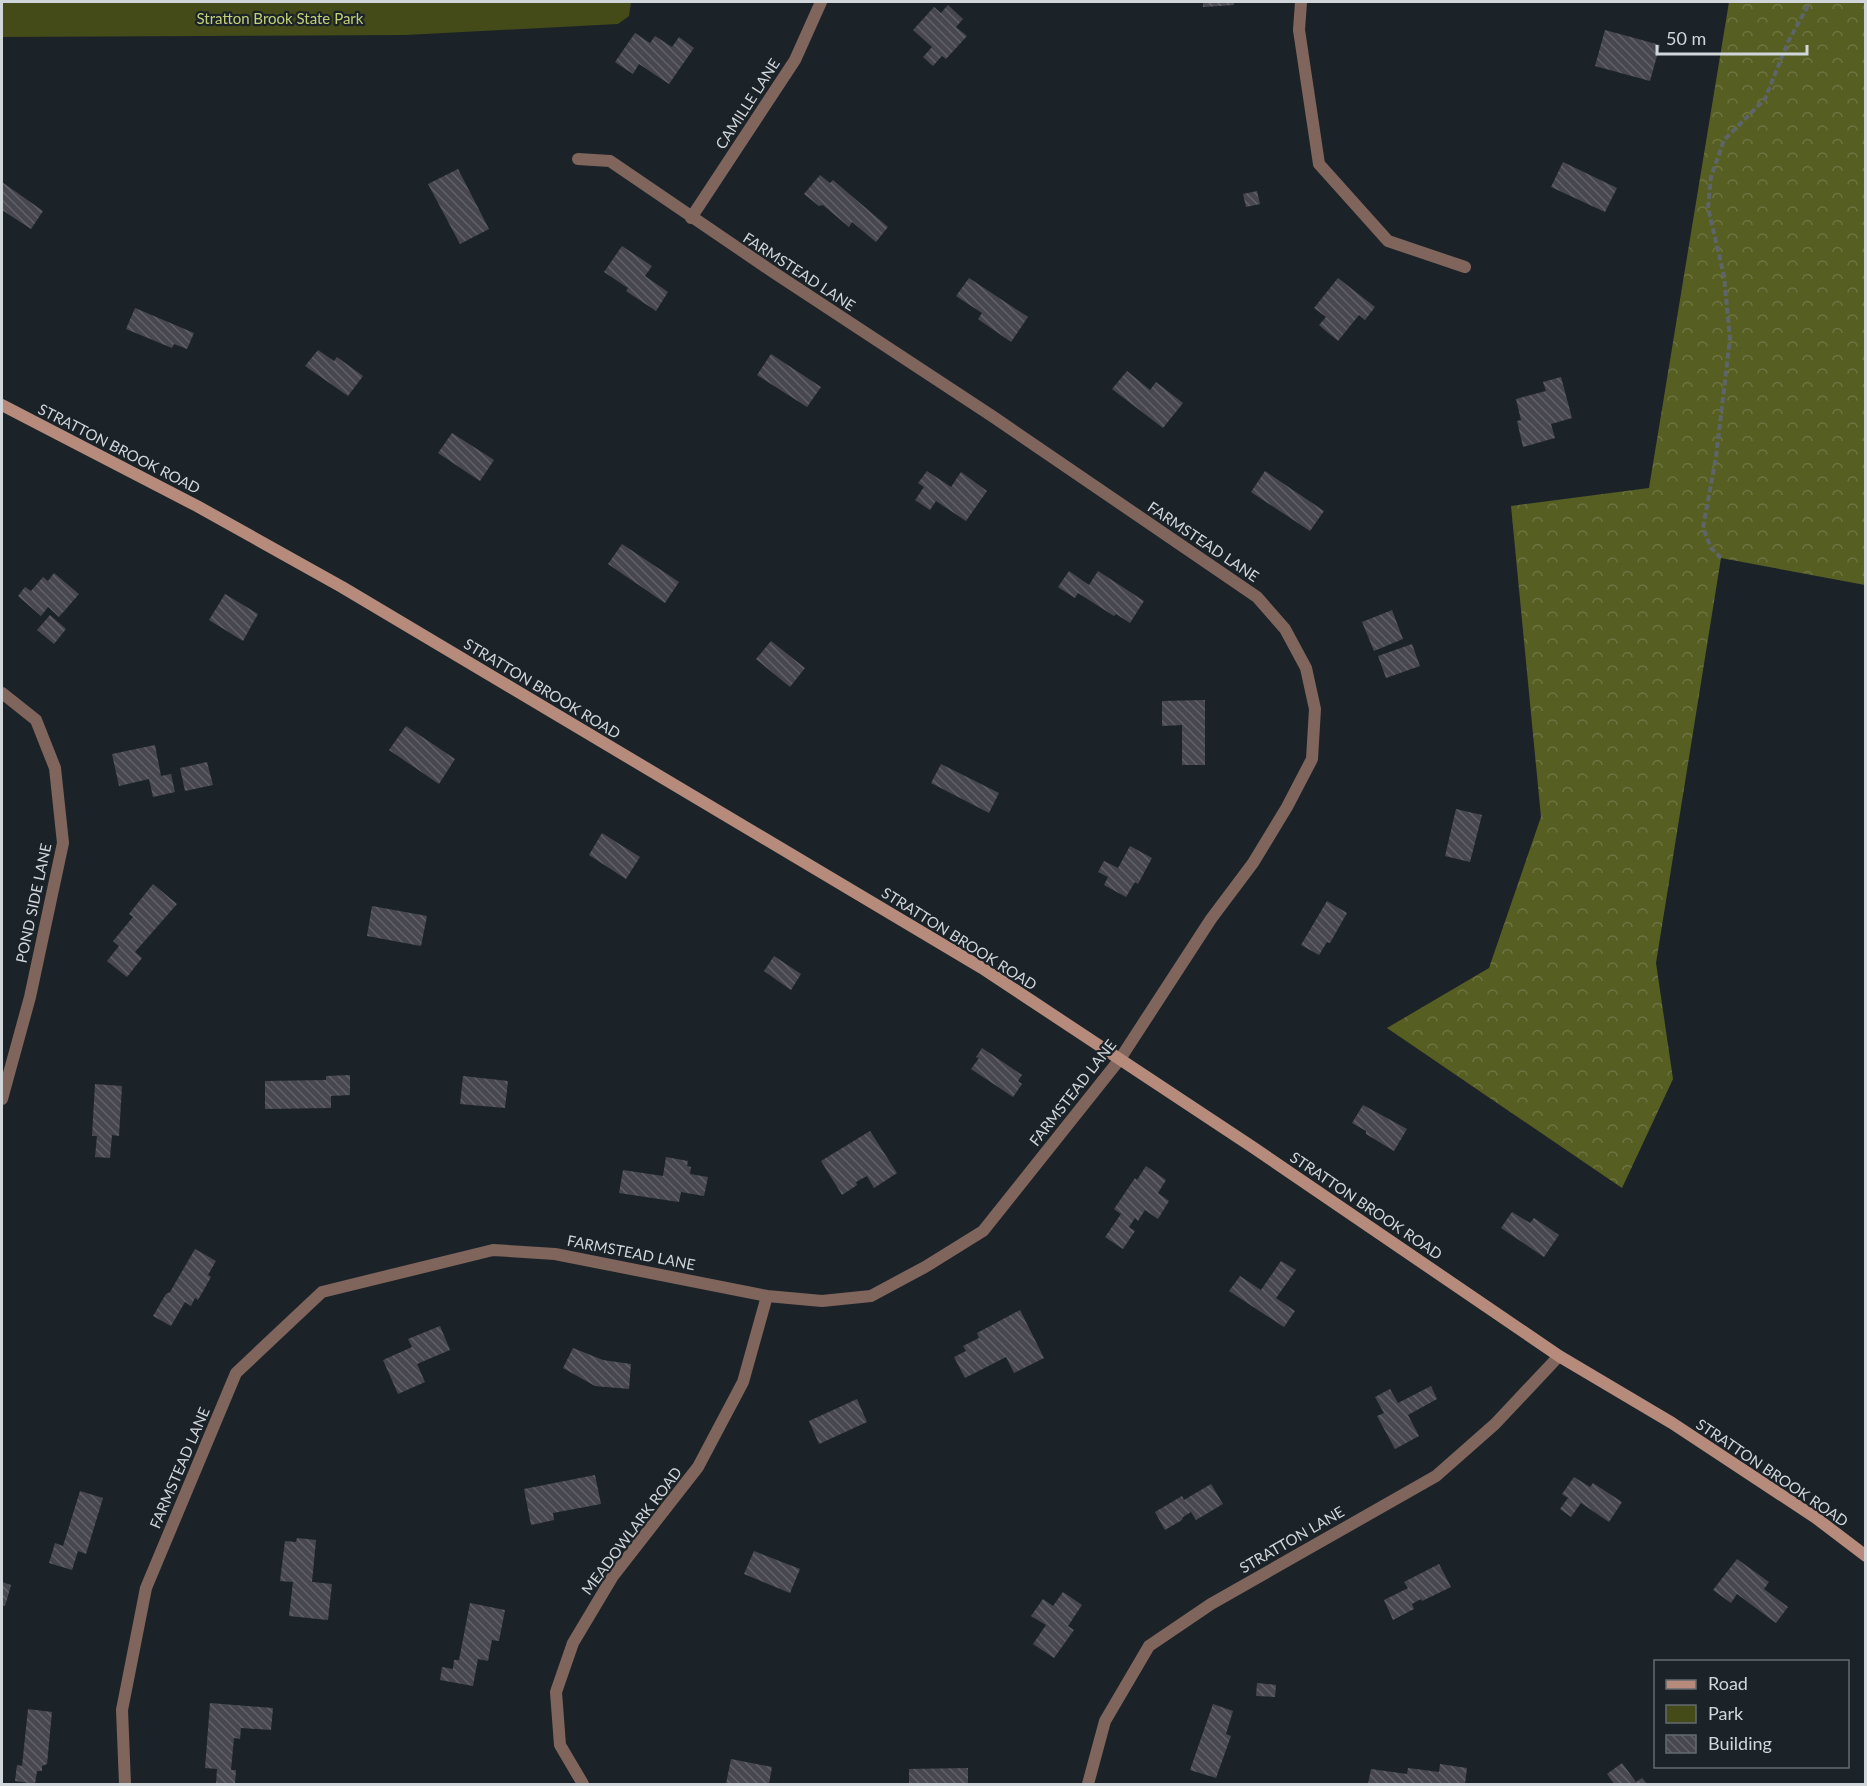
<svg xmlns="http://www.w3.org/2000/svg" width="1867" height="1786" viewBox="0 0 1867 1786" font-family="Lato,sans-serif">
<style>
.forest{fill:url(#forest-crowns)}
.park{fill:#444a18}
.building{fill:url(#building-back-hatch)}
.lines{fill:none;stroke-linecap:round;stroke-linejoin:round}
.path{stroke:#5e656a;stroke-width:4;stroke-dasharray:6 3;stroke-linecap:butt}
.street{stroke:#80655c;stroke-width:12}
.secondary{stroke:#b68b7c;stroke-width:12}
.labels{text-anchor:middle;stroke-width:4.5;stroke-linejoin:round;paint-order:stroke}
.park-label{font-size:15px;fill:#c3d076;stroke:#1b2329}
.street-label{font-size:15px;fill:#d1d6da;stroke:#1b2329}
</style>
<defs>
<pattern id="forest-crowns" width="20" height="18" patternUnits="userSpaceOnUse" patternTransform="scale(1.5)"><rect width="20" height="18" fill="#575e21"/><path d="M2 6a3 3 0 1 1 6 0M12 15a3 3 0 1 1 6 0" fill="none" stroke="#6e7441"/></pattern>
<pattern id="building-back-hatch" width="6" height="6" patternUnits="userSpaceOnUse" patternTransform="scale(1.5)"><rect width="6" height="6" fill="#484750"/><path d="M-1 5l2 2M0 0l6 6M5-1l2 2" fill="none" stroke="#616169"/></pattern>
</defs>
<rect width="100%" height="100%" fill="#1b2329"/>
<!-- forest -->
<path class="forest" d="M1729,2H1865V585L1721,558L1656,963L1673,1079L1622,1188L1387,1028L1489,968L1541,817L1511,506L1649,488Z"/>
<!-- park -->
<path class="park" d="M2,2H631L629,16L618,24L406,35L2,37Z"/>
<!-- building -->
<path class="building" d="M1203,2H1234V5L1203,7Z
M948,5L963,19L956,27L967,36L946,59L942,56L933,66L923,57L932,47L913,30L934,7L941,13Z
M1605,30L1660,45L1650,81L1595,66Z
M635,33L650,43L655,36L672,47L679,37L694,48L669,84L639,64L633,74L615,62Z
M1563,162L1617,188L1605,212L1551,187Z
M458,169L489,229L460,244L428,184Z
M820,175L830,183L833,180L888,227L876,242L852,222L849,227L823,205L819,206L804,194Z
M2,182L43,211L31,229L2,210Z
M1257,191L1260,204L1246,207L1243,194Z
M622,246L652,266L645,276L668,292L656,311L626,291L628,288L604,272Z
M969,278L1028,317L1011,342L978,319L982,313L956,296Z
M1338,278L1375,307L1365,320L1359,315L1338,341L1319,325L1326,317L1314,308Z
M135,308L194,333L187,349L174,344L172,348L126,329Z
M318,350L334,361L337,357L363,376L348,396L305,366Z
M771,354L821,387L807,407L757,375Z
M1127,371L1150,390L1156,382L1183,403L1163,428L1112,389Z
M1561,377L1572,418L1551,424L1555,438L1523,447L1517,421L1521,420L1516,399L1546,391L1543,382Z
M452,433L494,460L480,481L438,453Z
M927,471L951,487L961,472L987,491L966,521L936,501L930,510L915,500L924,487L918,483Z
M1265,471L1324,511L1310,531L1251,492Z
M622,544L679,582L665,603L608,564Z
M1069,571L1089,585L1098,571L1144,601L1130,623L1116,614L1114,616L1078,593L1075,598L1058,587Z
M54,573L79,594L59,617L48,607L41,616L18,596L25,587L31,591L43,577L48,581Z
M225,594L258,614L243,641L209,620Z
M1392,610L1403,639L1374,651L1362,622Z
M50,615L66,629L54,644L37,630Z
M771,641L805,668L790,687L756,659Z
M1412,644L1420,666L1386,678L1378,656Z
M1205,700V765H1182V725L1162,726V701Z
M406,726L455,759L439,784L389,750Z
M155,745L161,776L171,774L175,792L153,797L149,779L119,786L112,754Z
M207,762L213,785L185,791L180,768Z
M941,764L999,793L989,813L931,783Z
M1456,809L1482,815L1470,862L1445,856Z
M602,833L640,857L626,879L589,855Z
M1130,846L1152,858L1138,884L1135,882L1126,897L1104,885L1108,877L1098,872L1104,861L1118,868Z
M153,884L177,904L135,952L142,958L127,977L107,961L119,946L113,941L133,917L129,914Z
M1327,901L1347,913L1330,943L1327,942L1319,955L1301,945Z
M372,906L427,916L421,946L367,936Z
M774,956L801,974L791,990L764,971Z
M982,1048L1022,1075L1018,1081L1022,1084L1013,1097L971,1069L979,1058L976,1057Z
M350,1075V1095L331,1096V1108L265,1109V1081L326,1080V1076Z
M463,1076L508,1081L505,1108L460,1104Z
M95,1084L122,1086L119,1136L112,1135L110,1158L95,1157L97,1136H92Z
M1363,1105L1407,1129L1394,1151L1366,1134V1131L1352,1123Z
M870,1131L897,1173L874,1188L867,1176L856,1182L857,1185L842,1195L821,1161Z
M666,1157L688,1161L687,1166L691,1167L690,1174L708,1177L704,1196L681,1192L679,1202L619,1193L623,1170L663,1176Z
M1146,1166L1166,1180L1158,1193L1169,1201L1158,1219L1145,1210L1138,1221L1135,1218L1129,1227L1135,1231L1123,1249L1105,1237L1121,1214L1114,1209L1135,1178L1137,1180Z
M1512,1212L1530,1223L1534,1218L1559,1235L1544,1257L1501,1228Z
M195,1249L216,1261L208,1275L211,1277L198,1300L195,1298L191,1306L185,1302L171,1326L153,1316L166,1294L170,1292Z
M1281,1261L1296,1270L1276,1298L1295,1311L1284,1327L1229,1291L1240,1276L1261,1290Z
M1020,1310L1044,1358L1014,1373L1006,1357L965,1378L954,1357L966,1351L963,1346L979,1338L977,1333Z
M440,1326L450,1350L417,1364L425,1382L398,1394L383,1360L412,1347L408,1339Z
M573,1348L603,1360L631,1364L629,1389L595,1386L563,1368Z
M1431,1386L1437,1399L1408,1415L1419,1436L1395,1449L1377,1416L1384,1413L1375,1397L1390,1389L1398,1403Z
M857,1399L867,1422L819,1444L809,1421Z
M595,1475L601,1504L553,1513L554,1520L531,1525L524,1489Z
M1574,1477L1590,1487L1593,1483L1622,1502L1609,1522L1581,1503L1571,1517L1560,1509L1568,1498L1562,1494Z
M1211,1484L1223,1504L1196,1520L1191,1512L1183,1517L1182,1520L1165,1530L1155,1512L1182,1496L1184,1500Z
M80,1491L103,1498L86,1554L78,1551L72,1570L49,1563L55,1543L63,1546Z
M297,1538L316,1540L312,1582L332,1584L328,1620L289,1616L293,1582L280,1581L285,1541L296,1542Z
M754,1551L800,1569L790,1593L744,1574Z
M1737,1559L1769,1582L1764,1589L1788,1607L1776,1623L1737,1594L1731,1603L1713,1590Z
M1439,1564L1451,1587L1422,1601L1421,1599L1412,1604L1414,1609L1393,1620L1384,1600L1408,1588L1404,1582Z
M2,1582L11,1585L5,1606L2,1605Z
M1063,1592L1082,1605L1068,1626L1074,1630L1054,1658L1033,1644L1046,1625L1031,1616L1043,1599L1053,1606Z
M470,1603L505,1610L499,1641L492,1640L488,1661L478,1659L473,1686L440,1680L442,1667L453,1669L454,1660H459Z
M1257,1683L1276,1685L1275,1697L1256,1696Z
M210,1703L273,1708L271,1730L241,1728L240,1739L234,1738L231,1770H236L235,1784H216L217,1769L205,1768Z
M1213,1704L1233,1711L1226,1734L1231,1736L1216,1778L1190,1770Z
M28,1709L52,1712L47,1764L42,1766V1771H37L35,1784L15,1781L17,1765L22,1766Z
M731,1759L772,1767L769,1784H726Z
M1622,1763L1636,1782L1642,1778L1647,1784H1614L1607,1774Z
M1440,1764L1467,1768L1465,1784H1368L1371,1769L1407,1774L1408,1768L1439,1772Z
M968,1768V1784H909V1769Z"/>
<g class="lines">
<!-- path -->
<path class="path" d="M1721,558L1711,548L1703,528L1716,457L1730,339L1724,276L1708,208L1711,177L1724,140L1765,99L1788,42L1810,2"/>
<!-- street -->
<path class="street" d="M1301,2L1299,30L1319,164L1388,241L1465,267
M691,218L795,60L821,2
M2,693L36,720L55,768L63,843L30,997L2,1099
M125,1784L122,1710L146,1588L236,1373L322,1292L493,1250L555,1254L767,1296L822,1301L871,1296L925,1267L983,1231L1120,1059L1211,919L1253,863L1287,807L1312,759L1315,709L1306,668L1285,629L1257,597L992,416L773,272L610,161L578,159
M583,1784L560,1745L556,1692L573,1643L613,1576L698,1467L743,1382L767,1296
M1088,1784L1105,1721L1149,1646L1211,1604L1436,1476L1495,1424L1559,1356"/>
<!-- secondary -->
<path class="secondary" d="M2,405L197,506L342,587L982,968L1251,1146L1559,1356L1672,1423L1816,1518L1866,1556"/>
</g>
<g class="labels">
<!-- park labels -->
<g class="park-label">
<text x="280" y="24">Stratton Brook State Park</text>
</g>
<!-- street labels -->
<g class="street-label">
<text transform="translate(748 104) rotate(-57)" y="5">CAMILLE LANE</text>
<text transform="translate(799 272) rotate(33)" y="5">FARMSTEAD LANE</text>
<text transform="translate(119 449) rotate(27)" y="5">STRATTON BROOK ROAD</text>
<text transform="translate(1203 542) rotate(34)" y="5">FARMSTEAD LANE</text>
<text transform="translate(542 689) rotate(31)" y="5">STRATTON BROOK ROAD</text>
<text transform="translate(34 903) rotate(-78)" y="5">POND SIDE LANE</text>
<text transform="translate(959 939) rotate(32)" y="5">STRATTON BROOK ROAD</text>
<text transform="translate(1073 1093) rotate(-52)" y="5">FARMSTEAD LANE</text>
<text transform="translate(1366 1206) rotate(34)" y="5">STRATTON BROOK ROAD</text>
<text transform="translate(631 1253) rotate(11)" y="5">FARMSTEAD LANE</text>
<text transform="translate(180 1468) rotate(-67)" y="5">FARMSTEAD LANE</text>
<text transform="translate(1772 1473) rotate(34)" y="5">STRATTON BROOK ROAD</text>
<text transform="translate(632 1531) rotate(-53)" y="5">MEADOWLARK ROAD</text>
<text transform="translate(1292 1540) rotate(-30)" y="5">STRATTON LANE</text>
</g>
</g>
<!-- border -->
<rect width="1867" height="1786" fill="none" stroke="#d1d6da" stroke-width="6"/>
<!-- legend -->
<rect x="1654" y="1660" width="195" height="108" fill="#1b2329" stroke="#646b70" stroke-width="1.5"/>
<rect x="1666" y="1680" width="30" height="9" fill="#b68b7c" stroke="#646b70" stroke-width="1.5"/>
<text x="1708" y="1690" font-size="18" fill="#d1d6da">Road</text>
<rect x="1666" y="1705" width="30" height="18" fill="#444a18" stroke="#646b70" stroke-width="1.5"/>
<text x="1708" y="1720" font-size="18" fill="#d1d6da">Park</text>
<rect x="1666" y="1735" width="30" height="18" fill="url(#building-back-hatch)" stroke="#646b70" stroke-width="1.5"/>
<text x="1708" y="1750" font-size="18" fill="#d1d6da">Building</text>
<!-- scale -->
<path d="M1657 45v9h150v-9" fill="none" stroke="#d1d6da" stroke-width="3"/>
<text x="1666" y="45" font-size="18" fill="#d1d6da" stroke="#1b2329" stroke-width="4.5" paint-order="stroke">50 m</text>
</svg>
